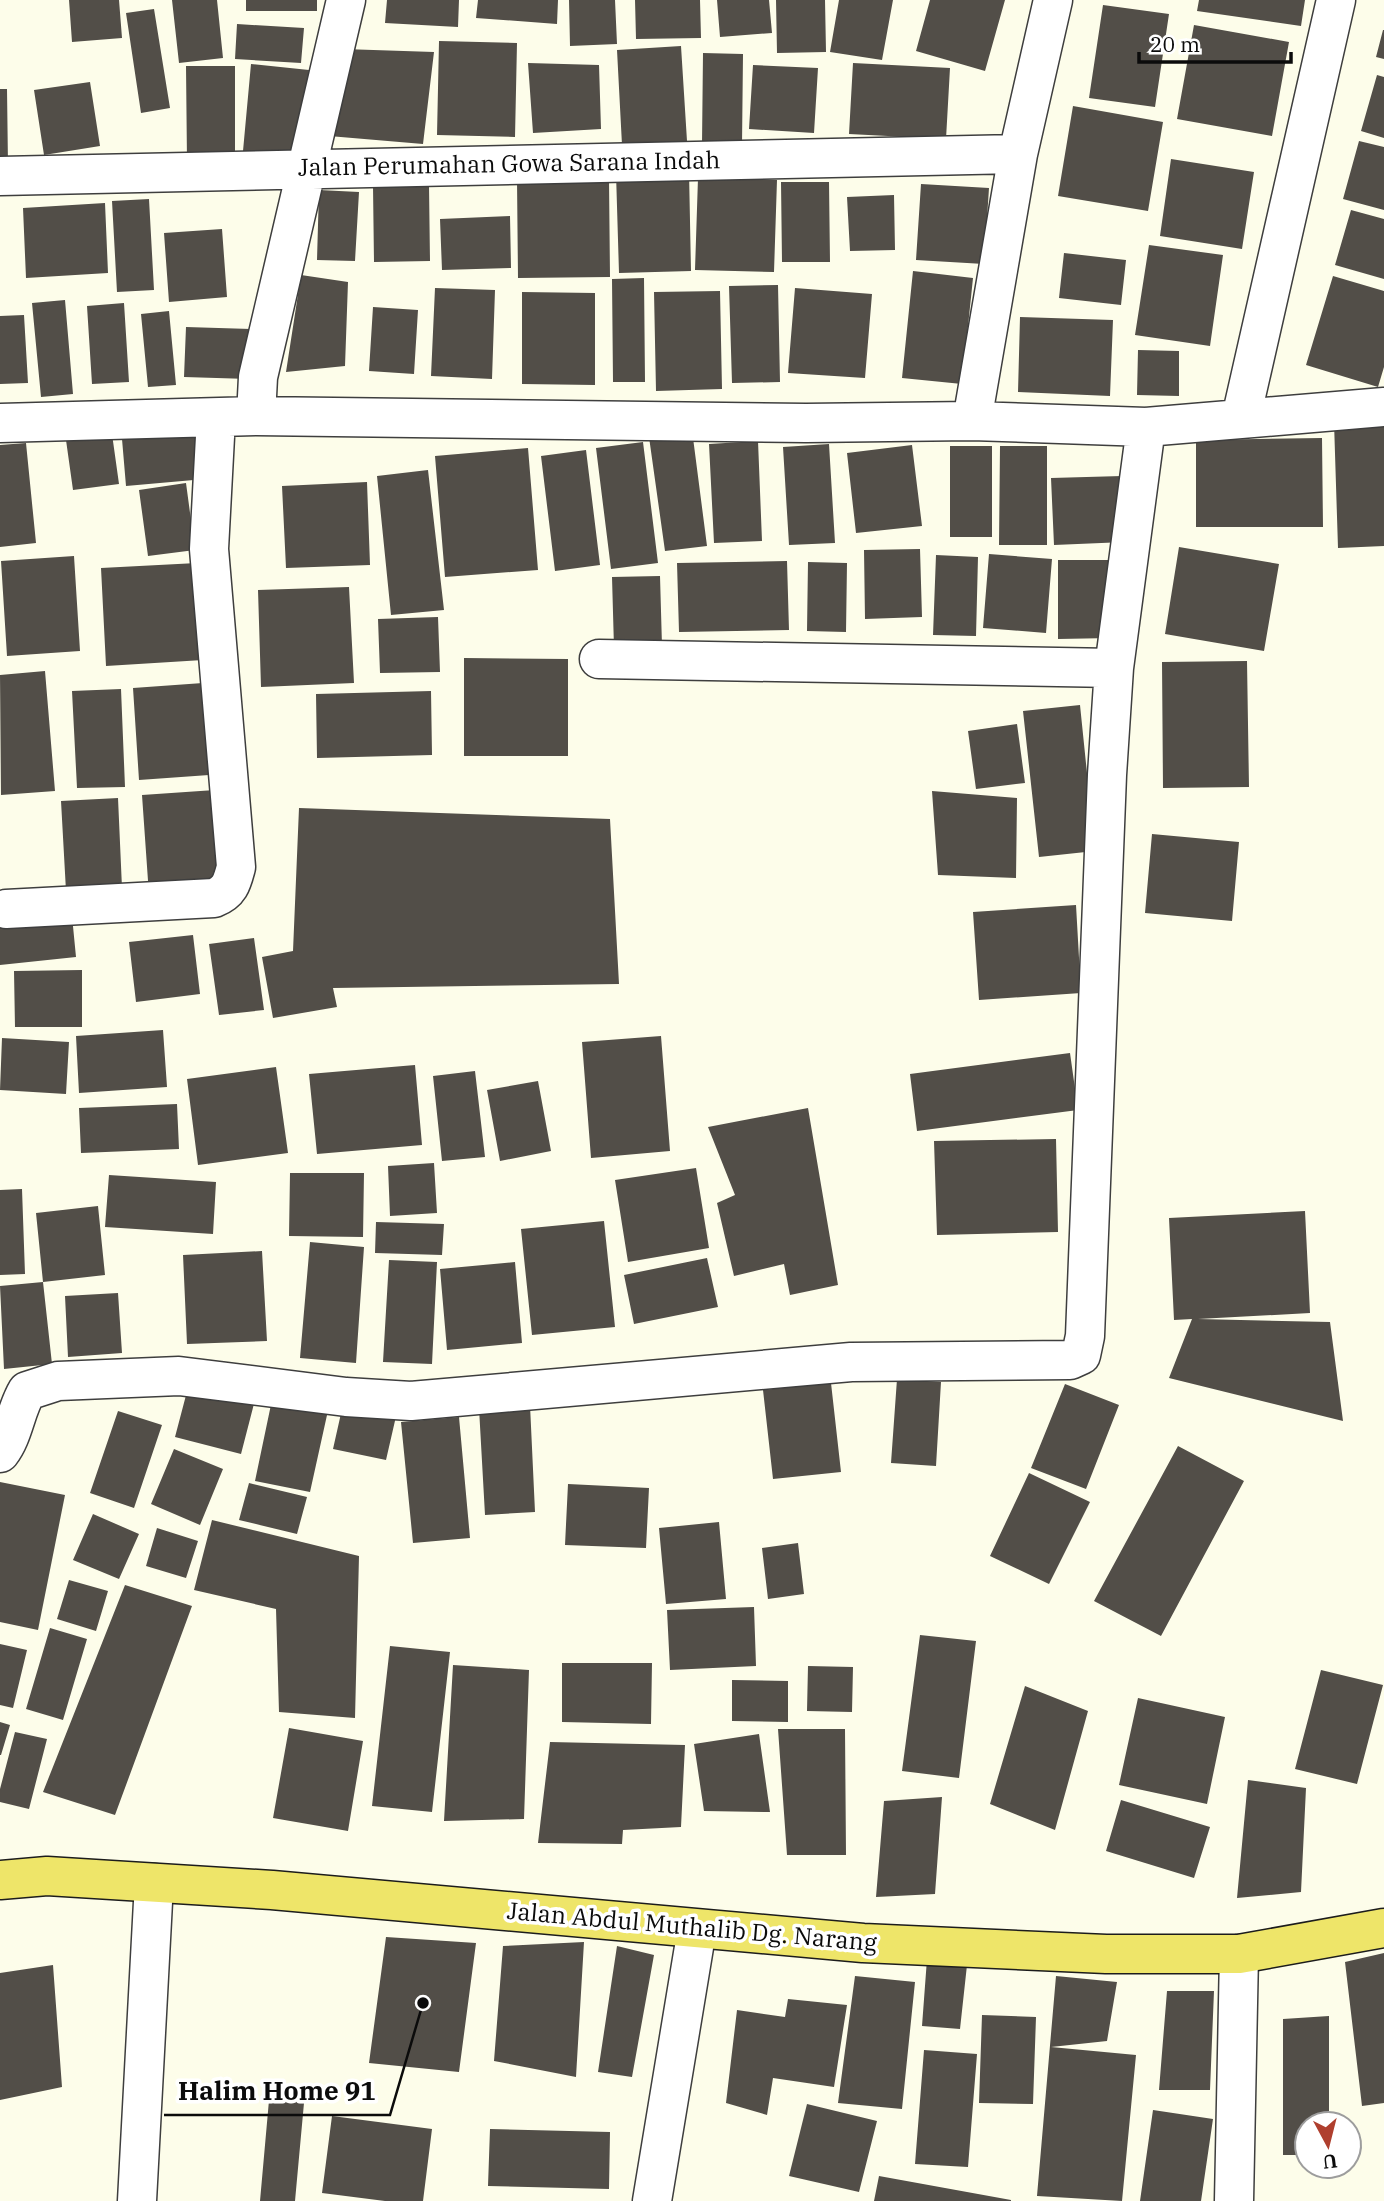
<svg xmlns="http://www.w3.org/2000/svg" width="1384" height="2201" viewBox="0 0 1384 2201" font-family="'IBM Plex Serif',serif">
<style>
.building{fill:#524e48}
.lines{fill:none;stroke-linecap:round;stroke-linejoin:round}
.minor-casing{stroke:#3e3e3e;stroke-width:41}
.major-casing{stroke:#1c1c1c;stroke-width:41}
.minor{stroke:#fff;stroke-width:38}
.major{stroke:#eee569;stroke-width:38}
.labels{text-anchor:middle;stroke-width:7;stroke-linejoin:round;paint-order:stroke}
.street-label{font-size:24px;fill:#0b0b0b;stroke:#fff}
.leader{fill:none;stroke:#0b0b0b;stroke-width:2.5}
.callout-dot{fill:#0b0b0b;stroke:#fff;stroke-width:2.5}
.callout-label{font-size:26px;text-anchor:middle;font-weight:bold;fill:#0b0b0b;stroke:#fff;stroke-width:7;stroke-linejoin:round;paint-order:stroke}
</style>
<rect width="100%" height="100%" fill="#fdfdea"/>
<!-- building -->
<path class="building" d="M69,0H119L122,38L72,42Z
M172,0H217L223,58L179,63Z
M246,0H317V11H246Z
M387,0H459L458,27L385,23Z
M478,0H558L557,24L476,18Z
M569,0H615L617,44L570,46Z
M635,0H700L701,38L636,39Z
M717,0H769L772,33L720,37Z
M776,0H825L826,52L777,53Z
M839,0H893L882,60L830,52Z
M930,0H1005L985,71L916,51Z
M1199,0H1305L1301,26L1197,11Z
M1103,5L1169,14L1155,107L1089,98Z
M154,9L170,108L141,113L126,13Z
M237,24L304,28L301,63L235,59Z
M1194,25L1289,42L1272,136L1177,119Z
M1383,30H1384V59L1376,57Z
M439,41L517,43L515,137L437,135Z
M681,46L687,141L622,145L617,50Z
M343,49L434,52L423,144L329,136Z
M703,53L743,54L742,145L702,144Z
M528,63L599,65L601,129L533,133Z
M853,63L950,68L946,139L849,134Z
M251,64L309,70L301,156L243,151Z
M753,65L818,68L814,133L749,129Z
M186,66H235V162H187Z
M1377,75L1384,77V138L1361,131Z
M90,82L100,146L44,155L34,90Z
M0,89H7L8,166H0Z
M1073,106L1163,122L1148,211L1058,196Z
M1359,141L1384,147V210L1343,199Z
M1171,159L1254,172L1242,249L1160,236Z
M689,171L691,271L619,273L616,173Z
M698,178L777,180L774,272L695,270Z
M609,179L610,277L518,278L517,180Z
M781,182H829L830,262H782Z
M921,184L989,188L984,264L916,260Z
M429,185L430,261L374,262L373,186Z
M319,190L359,192L355,261L317,260Z
M894,195L895,250L850,251L847,197Z
M149,199L154,290L117,292L112,201Z
M105,203L108,273L26,278L23,208Z
M1351,210L1384,219V279L1335,265Z
M510,216L511,268L442,270L440,219Z
M222,229L227,297L169,302L164,233Z
M1149,245L1223,255L1210,346L1135,335Z
M1064,253L1126,260L1121,305L1059,298Z
M913,271L973,278L962,384L902,378Z
M301,275L348,282L345,366L286,372Z
M1333,276L1384,291V367L1378,387L1306,365Z
M644,278L645,382H613L612,279Z
M778,285L780,382L732,383L729,286Z
M435,288L495,290L492,379L431,376Z
M795,288L872,294L865,378L788,373Z
M720,291L722,389L656,391L654,292Z
M522,292L595,293V385L522,384Z
M65,300L73,394L41,397L32,303Z
M124,303L129,382L92,384L87,306Z
M373,307L418,310L414,374L369,371Z
M169,311L176,385L148,387L141,314Z
M24,315L28,383L0,384V316Z
M1020,317L1113,320L1110,396L1018,392Z
M186,327L251,329L249,379L184,377Z
M1138,350L1179,351V396L1137,395Z
M1384,420V546L1338,548L1334,422Z
M692,430L707,546L665,551L649,437Z
M200,431L205,479L126,486L122,439Z
M112,434L119,484L73,490L66,440Z
M1322,438L1323,527H1196V440Z
M758,441L762,541L714,543L709,444Z
M643,442L658,563L611,569L596,448Z
M26,443L36,543L0,547V445Z
M829,444L835,543L789,545L783,447Z
M912,445L922,526L856,533L847,453Z
M950,446H992V537H950Z
M1000,446H1047V545H999Z
M528,448L538,570L445,577L435,456Z
M586,450L600,565L555,571L541,456Z
M428,470L444,610L391,615L377,476Z
M1122,476L1125,542L1054,545L1051,478Z
M367,482L370,565L286,568L282,486Z
M186,483L195,550L148,556L139,490Z
M1179,547L1279,564L1264,651L1165,634Z
M920,549L922,617L865,619L864,550Z
M989,554L1052,559L1046,633L983,628Z
M936,555L978,557L976,636L933,635Z
M74,556L80,651L7,656L1,561Z
M1058,560H1111L1112,638L1058,639Z
M787,561L789,630L679,632L677,563Z
M808,562L847,563L846,632L807,631Z
M197,563L203,660L106,666L101,568Z
M660,576L662,646L614,648L612,577Z
M349,587L354,683L261,687L258,590Z
M438,617L440,672L380,673L378,619Z
M464,658L568,659V756H464Z
M1247,661L1249,787L1163,788L1162,662Z
M45,671L55,791L1,795L0,675Z
M203,683L209,775L139,780L133,688Z
M121,689L125,787L77,788L72,691Z
M431,691L432,755L317,758L316,694Z
M1080,705L1095,851L1039,857L1023,711Z
M1017,724L1025,783L976,789L968,731Z
M215,790L222,890L149,895L142,795Z
M932,791L1017,798L1016,878L938,875Z
M118,798L122,888L66,891L61,801Z
M299,808L610,819L619,984L333,988L337,1007L273,1018L262,957L293,951Z
M1152,834L1239,842L1232,921L1145,913Z
M1076,905L1081,993L979,1000L973,912Z
M72,916L76,957L0,965V922Z
M193,935L200,994L136,1002L129,942Z
M254,938L264,1010L219,1015L209,944Z
M82,970V1027H15L14,971Z
M163,1030L167,1087L79,1093L76,1036Z
M661,1036L670,1151L591,1158L582,1042Z
M2,1038L69,1042L66,1094L0,1090Z
M1070,1053L1078,1110L917,1131L910,1074Z
M415,1065L422,1145L317,1154L309,1074Z
M276,1067L288,1153L198,1165L187,1079Z
M475,1071L485,1157L442,1161L433,1076Z
M538,1081L551,1151L500,1161L487,1090Z
M177,1104L179,1149L81,1153L79,1108Z
M808,1108L838,1285L790,1295L784,1264L734,1276L717,1203L735,1195L708,1127Z
M1056,1139L1058,1232L937,1235L934,1141Z
M434,1163L437,1213L390,1216L388,1166Z
M696,1168L709,1248L628,1262L615,1180Z
M290,1173H364L363,1237L289,1236Z
M109,1175L216,1182L213,1234L105,1227Z
M22,1189L25,1274L0,1275V1190Z
M98,1206L105,1275L43,1282L36,1213Z
M1305,1211L1310,1313L1198,1319L1330,1322L1343,1421L1169,1378L1192,1319L1174,1320L1169,1218Z
M604,1221L615,1327L532,1335L521,1229Z
M376,1222L444,1224L442,1255L375,1253Z
M310,1242L364,1247L356,1363L300,1358Z
M262,1251L267,1341L187,1344L183,1255Z
M707,1258L718,1307L634,1324L624,1275Z
M389,1260L437,1262L432,1364L383,1362Z
M515,1262L522,1343L447,1350L440,1269Z
M43,1282L52,1364L4,1369L0,1286Z
M118,1293L122,1353L68,1357L65,1296Z
M897,1379L941,1382L936,1466L891,1463Z
M190,1380L256,1396L241,1454L175,1437Z
M831,1383L841,1472L773,1479L763,1390Z
M1065,1384L1119,1405L1086,1489L1031,1468Z
M273,1395L329,1406L310,1492L255,1481Z
M344,1400L397,1412L386,1460L333,1449Z
M530,1405L535,1512L485,1515L479,1408Z
M118,1411L162,1425L134,1508L90,1493Z
M459,1417L470,1538L413,1543L401,1422Z
M1178,1446L1244,1481L1161,1636L1094,1601Z
M174,1449L223,1469L200,1525L151,1504Z
M1029,1473L1090,1502L1049,1584L990,1556Z
M0,1482L65,1495L38,1630L0,1622Z
M249,1483L307,1497L297,1534L239,1520Z
M568,1484L649,1488L646,1548L565,1545Z
M93,1514L139,1534L119,1579L73,1560Z
M212,1520L359,1556L355,1718L279,1712L276,1609L194,1590Z
M719,1522L726,1599L666,1604L659,1528Z
M157,1528L198,1541L186,1578L146,1566Z
M798,1543L804,1594L768,1599L762,1548Z
M69,1580L108,1591L96,1631L57,1619Z
M125,1585L192,1606L115,1815L43,1792Z
M754,1607L756,1666L670,1670L667,1610Z
M50,1628L87,1639L63,1720L26,1709Z
M920,1635L976,1641L959,1778L902,1771Z
M0,1644L27,1650L13,1708L0,1705Z
M390,1646L450,1652L432,1812L372,1806Z
M562,1663H652L651,1724L562,1722Z
M453,1665L529,1670L524,1819L444,1821Z
M808,1666L853,1667L852,1712L807,1711Z
M1321,1670L1383,1685L1357,1784L1295,1769Z
M732,1680L788,1681V1722L732,1721Z
M1025,1686L1088,1711L1055,1830L990,1804Z
M1138,1698L1225,1717L1207,1804L1119,1785Z
M0,1722L10,1725L1,1755H0Z
M289,1728L363,1741L348,1831L273,1818Z
M778,1729H845L846,1855H787Z
M15,1732L47,1739L29,1809L0,1802V1789Z
M759,1734L770,1812L704,1811L694,1744Z
M550,1742L685,1745L681,1827L623,1830L622,1844L538,1843Z
M1248,1780L1306,1788L1301,1892L1237,1898Z
M942,1797L935,1894L876,1897L884,1801Z
M1121,1800L1210,1827L1194,1878L1106,1851Z
M386,1937L476,1943L459,2072L369,2063Z
M584,1942L576,2077L494,2061L503,1946Z
M617,1946L654,1955L632,2077L598,2072Z
M1384,1953V2103L1362,2106L1345,1962Z
M927,1959L967,1965L960,2029L922,2026Z
M53,1965L62,2087L0,2100V1973Z
M855,1976L915,1982L902,2109L838,2103Z
M1056,1976L1117,1982L1107,2041L1051,2047L1136,2055L1122,2201L1037,2196Z
M1167,1991H1214L1210,2090H1159Z
M788,1999L847,2005L834,2087L773,2078L767,2115L726,2103L737,2010L785,2017Z
M982,2015L1036,2017L1033,2104L979,2103Z
M1329,2016V2124H1307V2155H1283V2019Z
M924,2050L977,2054L968,2167L915,2164Z
M270,2089L305,2092L295,2201H260Z
M807,2104L877,2121L859,2192L789,2176Z
M1153,2110L1213,2119L1201,2201H1140Z
M332,2116L432,2129L423,2201H385L322,2193Z
M490,2129L610,2132L609,2189L488,2186Z
M879,2176L1011,2200V2201H874Z"/>
<g class="lines">
<defs>
<path id="minor" d="M0,176L1018,154
M256,416L258,377L346,0
M1241,418L1336,0
M972,421L1018,154L1053,0
M0,423L256,416L806,423L972,421L1146,427L1384,407
M599,659L1114,668
M6,909L214,898C230,892 232,882 236,867L209,549L216,418
M0,1453C14,1435 15,1411 27,1391L58,1381L179,1376L346,1397L411,1401L851,1362L1070,1360L1081,1355L1085,1336L1107,775L1114,668L1146,427
M137,2201L154,1883
M652,2201L697,1929
M1234,2201L1239,1954"/>
<path id="major" d="M0,1880L47,1876L272,1890L863,1943L1106,1954H1239L1384,1928"/>
</defs>
<!-- minor casing -->
<use href="#minor" class="minor-casing"/>
<!-- major casing -->
<use href="#major" class="major-casing"/>
<!-- minor -->
<use href="#minor" class="minor"/>
<!-- major -->
<use href="#major" class="major"/>
</g>
<g class="labels">
<!-- street labels -->
<g class="street-label">
<text transform="translate(509 164) rotate(-1)" y="8">Jalan Perumahan Gowa Sarana Indah</text>
<text transform="translate(692 1927) rotate(5)" y="8">Jalan Abdul Muthalib Dg. Narang</text>
</g>
</g>
<!-- callouts -->
<path class="leader" d="M423 2003L390 2115H164"/>
<circle class="callout-dot" cx="423" cy="2003" r="7"/>
<g class="callout-label">
<text x="277" y="2100">Halim Home 91</text>
</g>
<!-- north arrow -->
<g transform="translate(1328 2145) rotate(173)"><circle r="33" fill="#ffffff" stroke="#9d9d9d" stroke-width="2"/>
<path d="M0-5L12 26L0 18L-12 26Z" fill="#af3f2e"/>
<text y="-10" font-size="19" font-weight="bold" text-anchor="middle" fill="#0b0b0b">U</text>
</g>
<!-- scale -->
<path d="M1139 52v10h152v-10" fill="none" stroke="#0b0b0b" stroke-width="3.5"/>
<text x="1150" y="52" font-size="21" fill="#0b0b0b" stroke="#ffffff" stroke-width="5" paint-order="stroke">20 m</text>
</svg>
